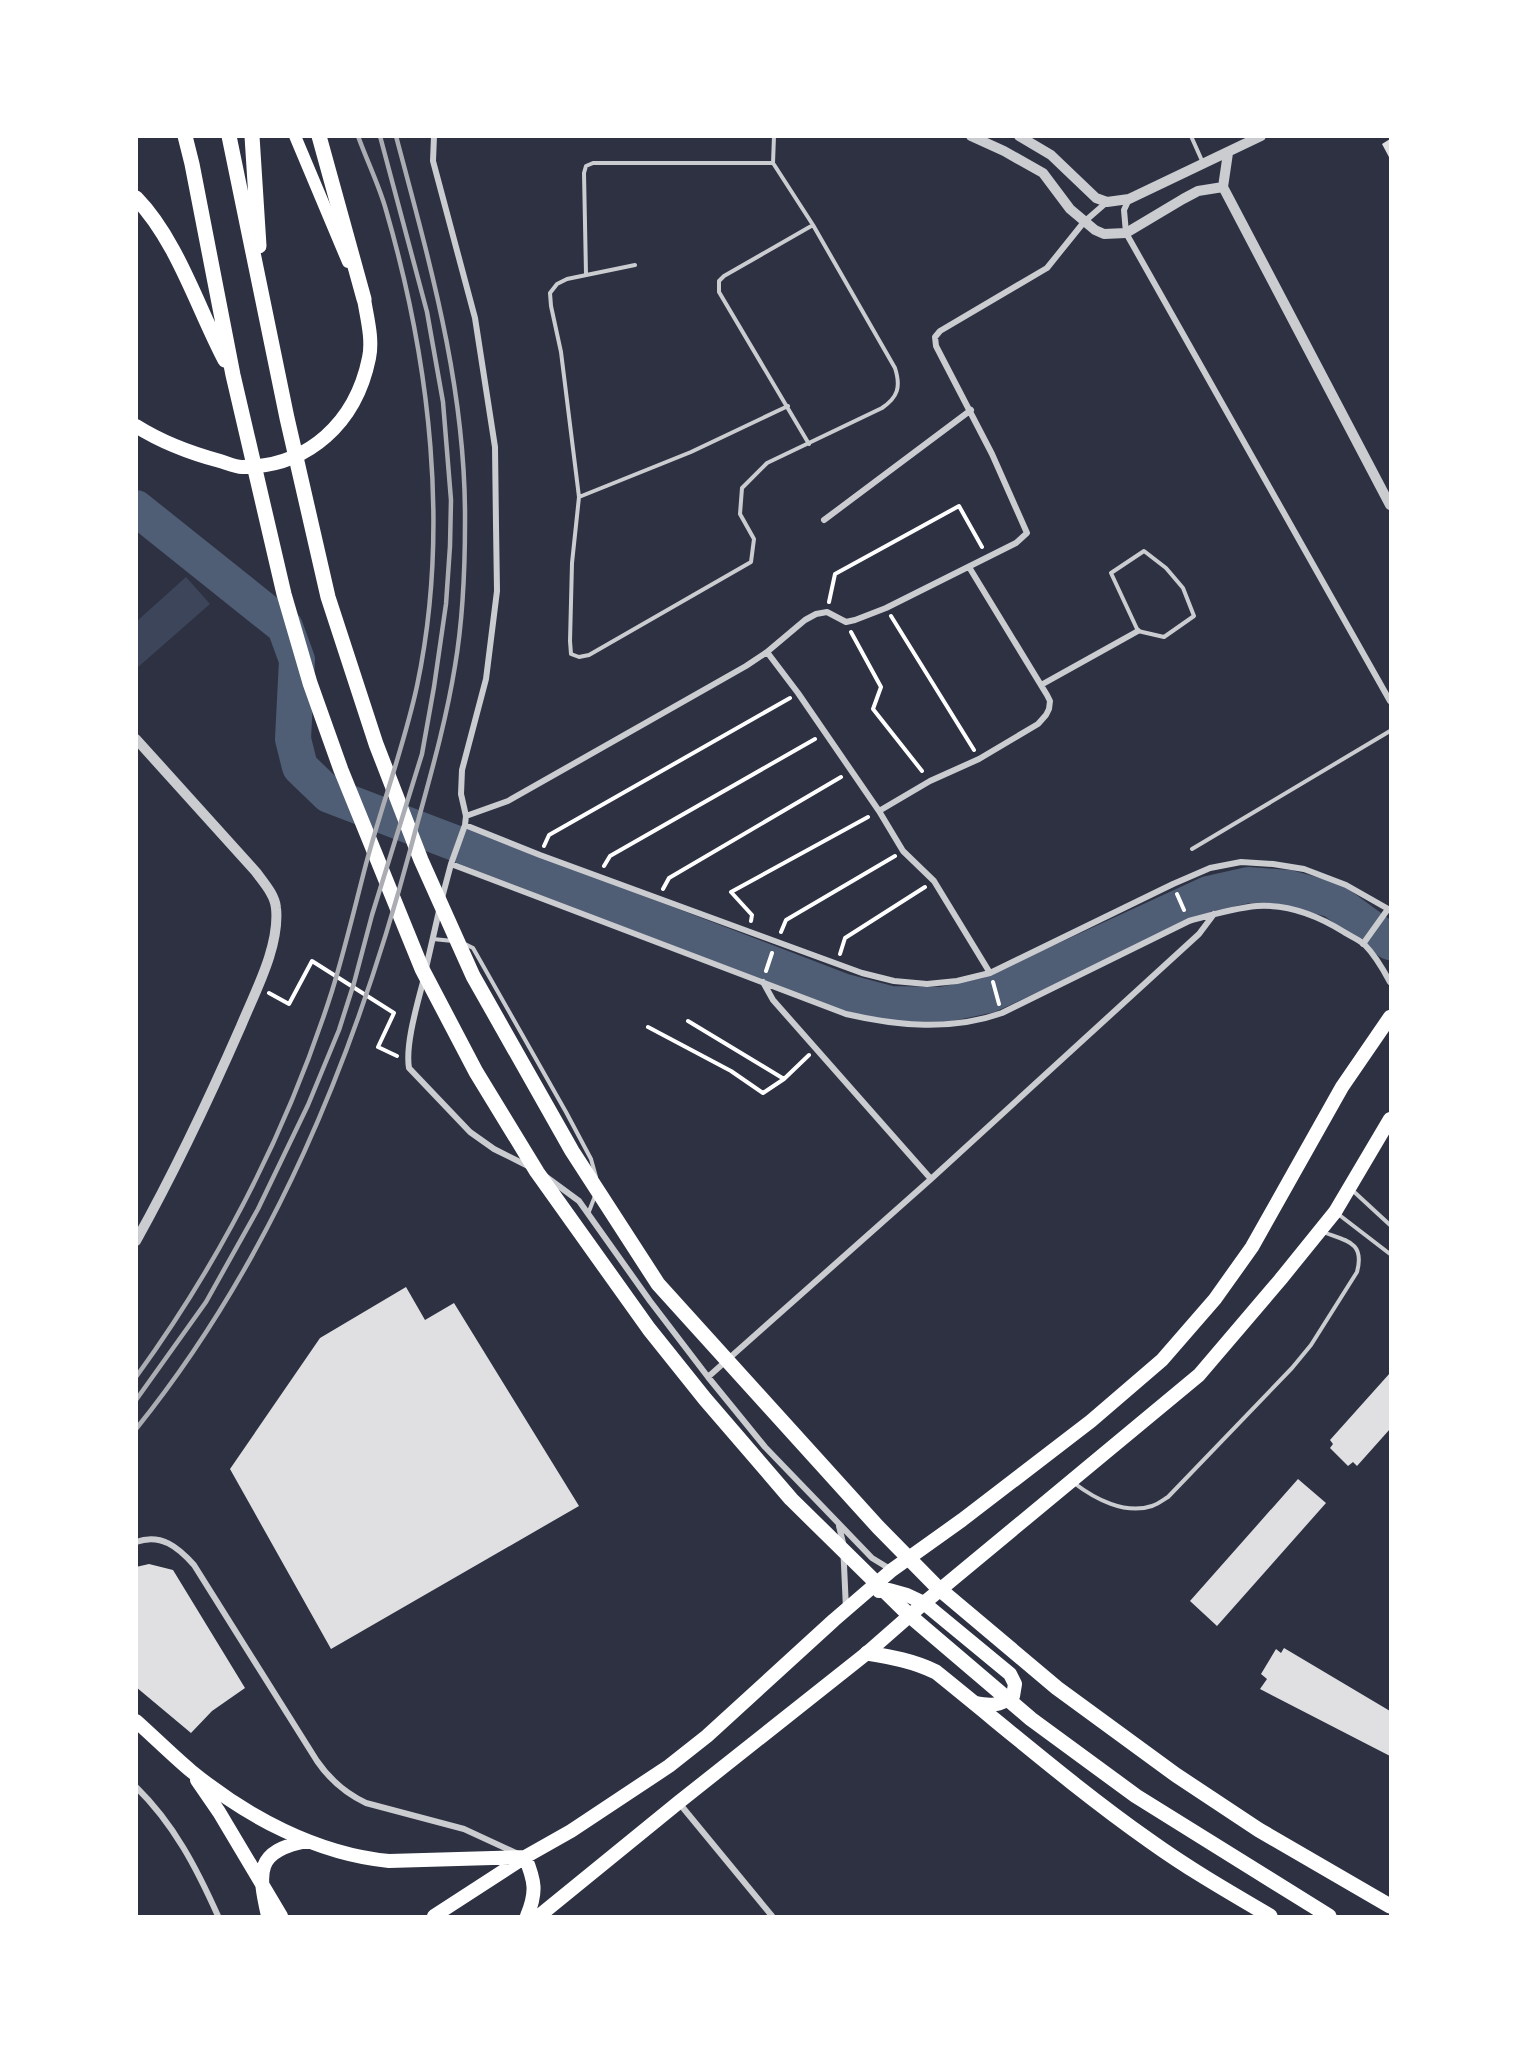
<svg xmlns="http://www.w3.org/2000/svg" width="1527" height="2053" viewBox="0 0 1527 2053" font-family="'Fira Sans Condensed',sans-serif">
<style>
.green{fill:#3c4559}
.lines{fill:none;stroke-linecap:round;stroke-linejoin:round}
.river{stroke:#4f5d75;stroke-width:36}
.building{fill:#e0e0e3}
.path{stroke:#fff;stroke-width:4}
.service{stroke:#caccd0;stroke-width:4}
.minor{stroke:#caccd0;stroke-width:6}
.tertiary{stroke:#caccd0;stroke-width:10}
.secondary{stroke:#fff;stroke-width:12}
.primary{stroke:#fff;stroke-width:14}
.motorway{stroke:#fff;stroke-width:15}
.rail{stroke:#abadb3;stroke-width:4.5}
</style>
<rect width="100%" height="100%" fill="#2d3142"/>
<!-- green -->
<path class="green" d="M186,577L210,604L137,668V621Z"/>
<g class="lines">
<!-- river -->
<path class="river" d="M136,508L285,627L297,660L293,739L300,767L329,795L845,992L890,1004L941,1005L989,995L1208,894L1248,885L1289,888L1333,900L1390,942"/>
</g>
<!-- building -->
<path class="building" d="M1390,139V159L1382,144Z
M406,1287L425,1320L454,1303L579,1506L331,1649L230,1469L320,1338Z
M1390,1373V1429L1357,1466L1353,1462L1348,1466L1330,1448L1333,1444L1330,1440Z
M1298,1479L1326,1503L1217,1626L1190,1601Z
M149,1564L173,1570L245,1688L212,1711L191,1733L136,1687V1567Z
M1284,1648L1390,1711V1756L1260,1689L1267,1679L1261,1674L1276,1649L1281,1653Z"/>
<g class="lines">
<!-- path -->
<path class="path" d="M829,602L835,574L959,506L982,547
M891,616L974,750
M851,632L881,687L873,709L922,771
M544,846L549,835L790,698
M604,866L610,856L815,739
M663,889L669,878L841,777
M1177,894L1184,910
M751,921L752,915L731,892L868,817
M781,932L786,920L895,856
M840,954L845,938L925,887
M766,971L772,953
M993,982L999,1004
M269,993L289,1004L312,961L394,1013L378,1047L397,1056
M688,1021L784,1079
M648,1027L731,1071L763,1093L784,1079L809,1055"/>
<!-- service -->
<path class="service" d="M774,136L773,163L813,225
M1191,136L1203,163
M635,265L567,279L557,284L550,293L551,306L561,352L579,497L572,563L570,641L571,654L579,657L589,655L751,562L754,539L740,514L742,488L767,463L882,408C898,397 901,387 895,368L813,225L724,276L719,281V292L809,444
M586,274L584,173L586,166L593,163H773
M579,497L691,452L788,406
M1144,551L1166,568L1183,588L1194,616L1164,637L1138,631L1111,573Z
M1192,849L1390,731
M433,939L453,941
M463,943L473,948L566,1112L591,1159L596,1177
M1351,1189L1390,1225
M588,1214L595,1196
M1338,1214L1390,1254
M1074,1483C1095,1499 1125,1515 1152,1506C1158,1504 1163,1500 1168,1497L1292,1368L1311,1345L1357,1272C1365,1242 1347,1241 1323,1232"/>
<!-- minor -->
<path class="minor" d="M434,136L433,161L475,318L495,447L496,525L497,591L486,679L462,770L461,794L466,816L465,825L451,864L442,898
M1129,199L1124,210L1126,233L1390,701
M824,520L971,410
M767,652L798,693L879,811L903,851L934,881L990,973
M1041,685L1138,631
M879,811L930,781L979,759L1038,724L1046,715L1049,709L1050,701L1047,695L969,567
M466,816L508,801L746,666L767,652L805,620L816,614L827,612L846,622L855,620L886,608L1016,543L1027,533L992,454L936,346L935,337L940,331L1047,268L1084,222L1107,202
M465,825L540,855L862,973L894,981L927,984L957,981L990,973L1173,884L1210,868L1241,862L1273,864L1304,869L1346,885L1390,910
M451,864L846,1014C898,1026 951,1031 1002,1013L1189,921C1211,915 1234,908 1257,906C1289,904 1317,915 1344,932C1350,936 1358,939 1364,944C1375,955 1383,969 1390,982
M1363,944L1388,909
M426,968L439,911
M424,978C418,1002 405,1044 409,1068L470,1132L494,1149L528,1166
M763,982L773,1000L931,1179
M545,1176L579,1201L650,1301L708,1377L765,1447L872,1558L890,1569
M708,1377L931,1179L1199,934L1214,914
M839,1526L843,1543L846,1609
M136,1542C161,1533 178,1547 194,1565L317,1761C330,1780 345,1793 366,1803L464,1829L516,1853
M136,1787C174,1824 197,1869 218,1916
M679,1803L772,1916"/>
<!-- tertiary -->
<path class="tertiary" d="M971,136L1004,151L1043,173L1070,209L1095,230L1104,234L1126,233L1183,199L1198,191L1223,187
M1019,136L1051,155L1096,198L1107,202L1129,199L1261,136
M1228,153L1223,187L1390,505
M136,739L256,872C264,883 275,895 276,908C280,946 255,992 241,1026C209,1099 175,1171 136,1241"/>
<!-- secondary -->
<path class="secondary" d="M295,136L348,262"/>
<!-- primary -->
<path class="primary" d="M136,426C163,443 190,453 220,461C227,463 235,467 242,467C309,467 356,422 369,358C373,339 367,318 364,299
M879,1591L889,1590L907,1595L924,1603L1010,1674L1015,1684L1013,1696C999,1706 991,1706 975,1703
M136,1721C154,1737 172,1755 191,1771C246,1816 316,1854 389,1861L524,1857
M197,1780L219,1812L281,1916
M525,1857C535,1881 537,1892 527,1916
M268,1916C258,1872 255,1851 307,1841
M434,1916L525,1857L571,1831L669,1766L707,1736L834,1620L892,1570L962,1520L1091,1421L1162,1360L1215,1299L1252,1247L1342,1087L1390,1017
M539,1916L679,1802L867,1653L924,1603L1199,1375L1280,1280L1335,1212L1390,1119"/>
<!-- motorway -->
<path class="motorway" d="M185,136L192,164L233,375L284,594L310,683L341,770L422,969L476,1072L537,1172L649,1329L705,1399L791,1499L909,1615L1031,1719L1136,1796L1329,1916
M229,136L287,418L328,597L376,744L421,860L473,976L572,1151L658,1284L878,1527L937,1587L1057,1688L1176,1775L1259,1830L1390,1906
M252,136L259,246
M319,136L364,299
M136,198C177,240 198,309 225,360
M867,1653C891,1657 914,1661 936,1672C1007,1729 1076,1789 1150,1841C1189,1869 1229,1892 1270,1916"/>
<!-- rail -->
<path class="rail" d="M136,1377C221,1260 288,1129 332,991C345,949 355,906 366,864C382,804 404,746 417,686C450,530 430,362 386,210C379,185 367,161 358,136
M136,1400L206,1302L258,1209L308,1105L339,1030L354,983L372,915L422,754L434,687L446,604L450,546L451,500L443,402L427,312L380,136
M136,1429C273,1259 355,1056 411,847C427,787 445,728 455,666C463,619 465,570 465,522C466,388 430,264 396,136"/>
</g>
<!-- border -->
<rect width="1527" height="2053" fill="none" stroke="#ffffff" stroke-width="276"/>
</svg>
